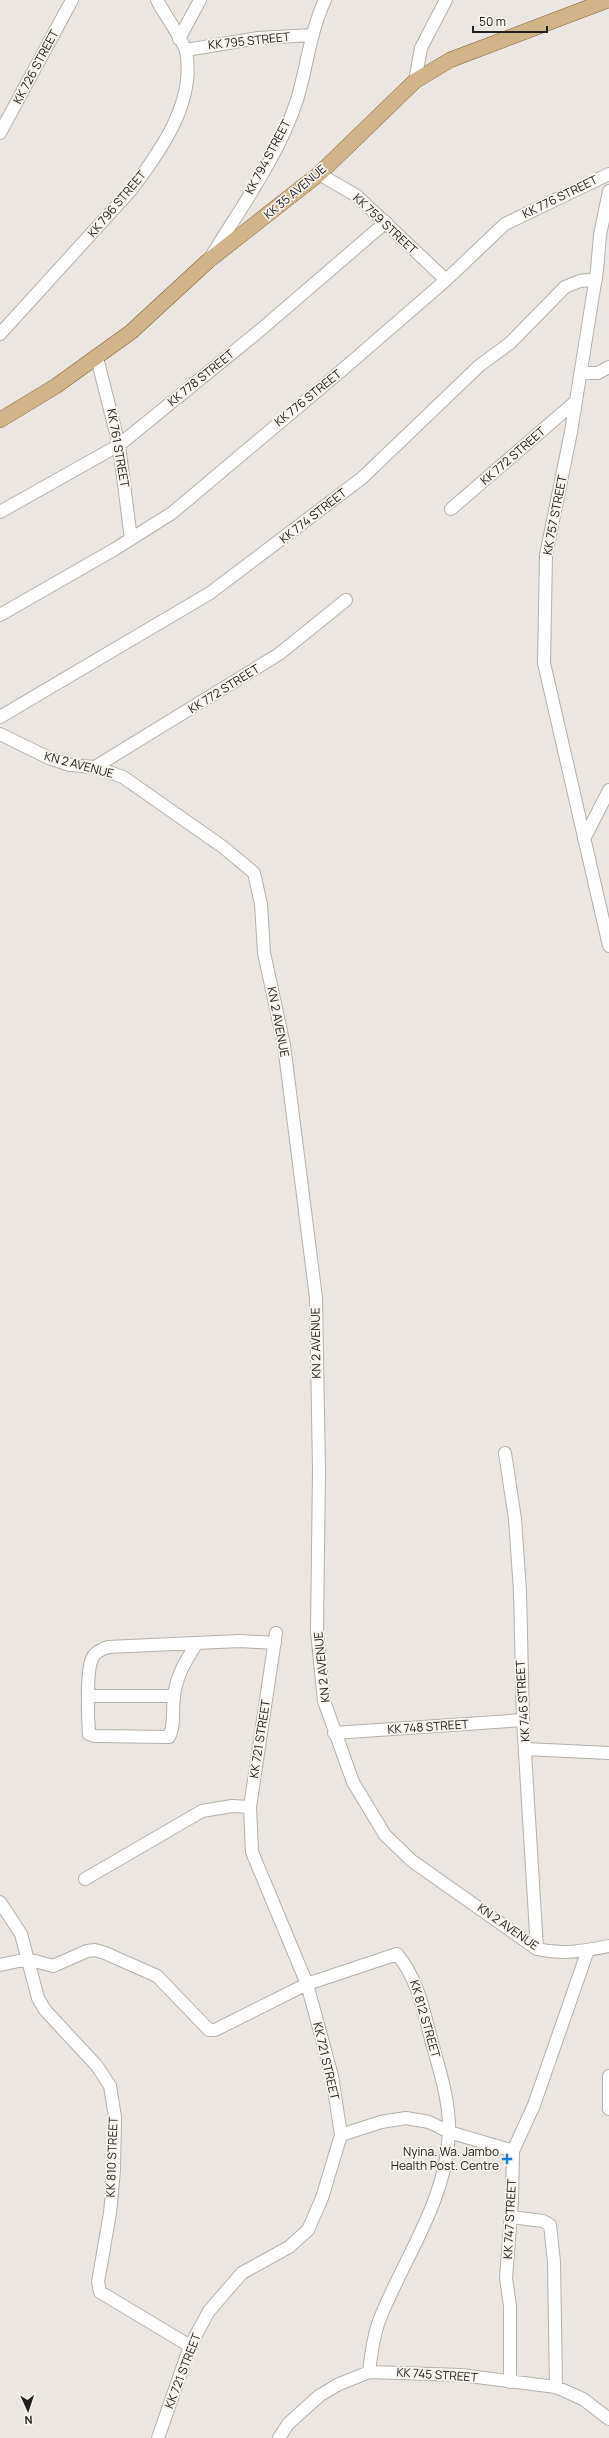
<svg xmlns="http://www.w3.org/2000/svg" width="609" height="2438" viewBox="0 0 609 2438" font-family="Manrope,sans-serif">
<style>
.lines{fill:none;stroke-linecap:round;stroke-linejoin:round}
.minor-casing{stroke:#b4b0aa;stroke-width:14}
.major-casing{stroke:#816031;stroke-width:16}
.minor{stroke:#fff;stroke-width:12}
.major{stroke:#d1b489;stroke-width:15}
.poi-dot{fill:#187de5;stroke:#f8f4ee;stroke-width:1.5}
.labels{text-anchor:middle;stroke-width:3.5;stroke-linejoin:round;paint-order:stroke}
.street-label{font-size:12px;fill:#23211f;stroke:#f8f4ee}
.poi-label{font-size:12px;fill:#23211f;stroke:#f8f4ee;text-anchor:end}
</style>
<rect width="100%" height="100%" fill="#ebe6e1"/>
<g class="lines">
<defs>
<path id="minor" d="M179,39L200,0
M186,50L258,38L313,35
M415,81L421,48L446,0
M0,133L72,0
M319,174L357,196L446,280
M609,191L600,235L597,270L571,432L546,555L544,663L609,946
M212,255C242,206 279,155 297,100C307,67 310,32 325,0
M0,334L131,190C160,152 196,102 186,51C184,42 163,12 157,0
M97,358L119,445L131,539
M580,373H598L609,367
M451,509L575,402
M0,512L119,445L258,332L386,222
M0,615L115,549L172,513L341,371L446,280L505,224L609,174
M0,717L210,593L362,478L479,366L510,343L565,287L580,281L596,279
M0,734L49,758L70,765L95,767L123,777L223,847L254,873L261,904L264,953L284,1045L316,1298L319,1470L317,1632L324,1701L353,1782L385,1835L412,1861L537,1949C563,1955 584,1951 609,1946
M95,767L279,654L346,600
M584,839L609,790
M505,1453L515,1519L520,1591L523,1720L537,1949
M197,1643C186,1660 176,1676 174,1697C172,1709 175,1726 169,1737L95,1736L89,1734C88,1719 86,1672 92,1659C94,1653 102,1649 108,1647L240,1641L275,1643
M89,1696H174
M334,1733L523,1720
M526,1749L609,1753
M85,1879L202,1811L232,1806L250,1807
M0,1902L21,1934L38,1998L45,2010L97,2066L110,2086L115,2117L114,2170L110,2213L98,2282L100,2292L190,2346
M0,1965L28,1959L53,1966L87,1951L95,1950L105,1953L157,1976L209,2030H215L307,1984L397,1954C418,1979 424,2012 432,2043C440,2071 450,2103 449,2132C447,2201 403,2259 379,2321C373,2337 371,2355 369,2372
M609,2076V2109
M341,2135L381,2122L406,2118L429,2122L449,2132L513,2151
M511,2217L543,2221L550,2225L554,2262L556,2387
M510,2382V2306L506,2278L512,2200L513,2151L534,2105L588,1950
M158,2438L190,2346L209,2311L242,2273L289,2247L308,2230L322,2198L341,2135L332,2076L307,1984L252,1852L250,1807L276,1633
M279,2438L288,2424L319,2396L337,2385L369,2372L461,2375L556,2387L583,2399L609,2419"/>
<path id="major" d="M0,420L56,386L131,332L208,261L319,174L415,81L450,60L608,0"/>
</defs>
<!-- minor casing -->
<use href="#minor" class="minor-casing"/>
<!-- major casing -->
<use href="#major" class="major-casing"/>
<!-- minor -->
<use href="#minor" class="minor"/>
<!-- major -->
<use href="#major" class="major"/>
</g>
<!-- markers -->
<path class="poi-dot" d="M505 2153h4v4h4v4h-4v4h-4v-4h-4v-4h4z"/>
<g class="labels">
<!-- street labels -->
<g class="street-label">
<text transform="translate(249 41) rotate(-6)" y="4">KK 795 STREET</text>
<text transform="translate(36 67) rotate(-62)" y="4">KK 726 STREET</text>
<text transform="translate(268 157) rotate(-62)" y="4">KK 794 STREET</text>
<text transform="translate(295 192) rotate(-40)" y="4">KK 35 AVENUE</text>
<text transform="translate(560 197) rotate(-26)" y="4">KK 776 STREET</text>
<text transform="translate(117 204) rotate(-50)" y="4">KK 796 STREET</text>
<text transform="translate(385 224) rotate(43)" y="4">KK 759 STREET</text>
<text transform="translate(201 378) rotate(-39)" y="4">KK 778 STREET</text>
<text transform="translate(308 398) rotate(-39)" y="4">KK 776 STREET</text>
<text transform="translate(118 448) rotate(80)" y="4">KK 761 STREET</text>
<text transform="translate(513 456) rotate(-41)" y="4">KK 772 STREET</text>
<text transform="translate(555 515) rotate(-79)" y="4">KK 757 STREET</text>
<text transform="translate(313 516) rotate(-38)" y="4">KK 774 STREET</text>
<text transform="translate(224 689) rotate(-32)" y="4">KK 772 STREET</text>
<text transform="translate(79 765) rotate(15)" y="4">KN 2 AVENUE</text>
<text transform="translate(278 1022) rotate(79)" y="4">KN 2 AVENUE</text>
<text transform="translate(316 1343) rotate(-91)" y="4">KN 2 AVENUE</text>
<text transform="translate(322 1667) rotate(-96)" y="4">KN 2 AVENUE</text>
<text transform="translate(523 1701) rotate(-94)" y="4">KK 746 STREET</text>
<text transform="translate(428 1727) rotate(-4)" y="4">KK 748 STREET</text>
<text transform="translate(260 1739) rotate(-81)" y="4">KK 721 STREET</text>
<text transform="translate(508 1927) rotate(35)" y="4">KN 2 AVENUE</text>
<text transform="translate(425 2019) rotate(74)" y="4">KK 812 STREET</text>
<text transform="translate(326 2061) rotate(77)" y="4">KK 721 STREET</text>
<text transform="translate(112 2157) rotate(-88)" y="4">KK 810 STREET</text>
<text transform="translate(510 2219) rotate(-87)" y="4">KK 747 STREET</text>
<text transform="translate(183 2371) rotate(-69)" y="4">KK 721 STREET</text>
<text transform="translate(437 2375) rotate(4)" y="4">KK 745 STREET</text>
</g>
<!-- poi labels -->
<g class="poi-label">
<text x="499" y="2156">Nyina. Wa. Jambo<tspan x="499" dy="14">Health Post. Centre</tspan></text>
</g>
</g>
<!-- north arrow -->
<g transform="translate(28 2410) rotate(177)" stroke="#f8f4ee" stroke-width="3" paint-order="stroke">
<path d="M0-3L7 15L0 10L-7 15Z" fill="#23211f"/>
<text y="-6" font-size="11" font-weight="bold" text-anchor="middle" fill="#23211f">N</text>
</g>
<!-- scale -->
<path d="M473 26v6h74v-6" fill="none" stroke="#23211f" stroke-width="2"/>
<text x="479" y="26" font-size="12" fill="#23211f" stroke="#f8f4ee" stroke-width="3" paint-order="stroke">50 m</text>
</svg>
